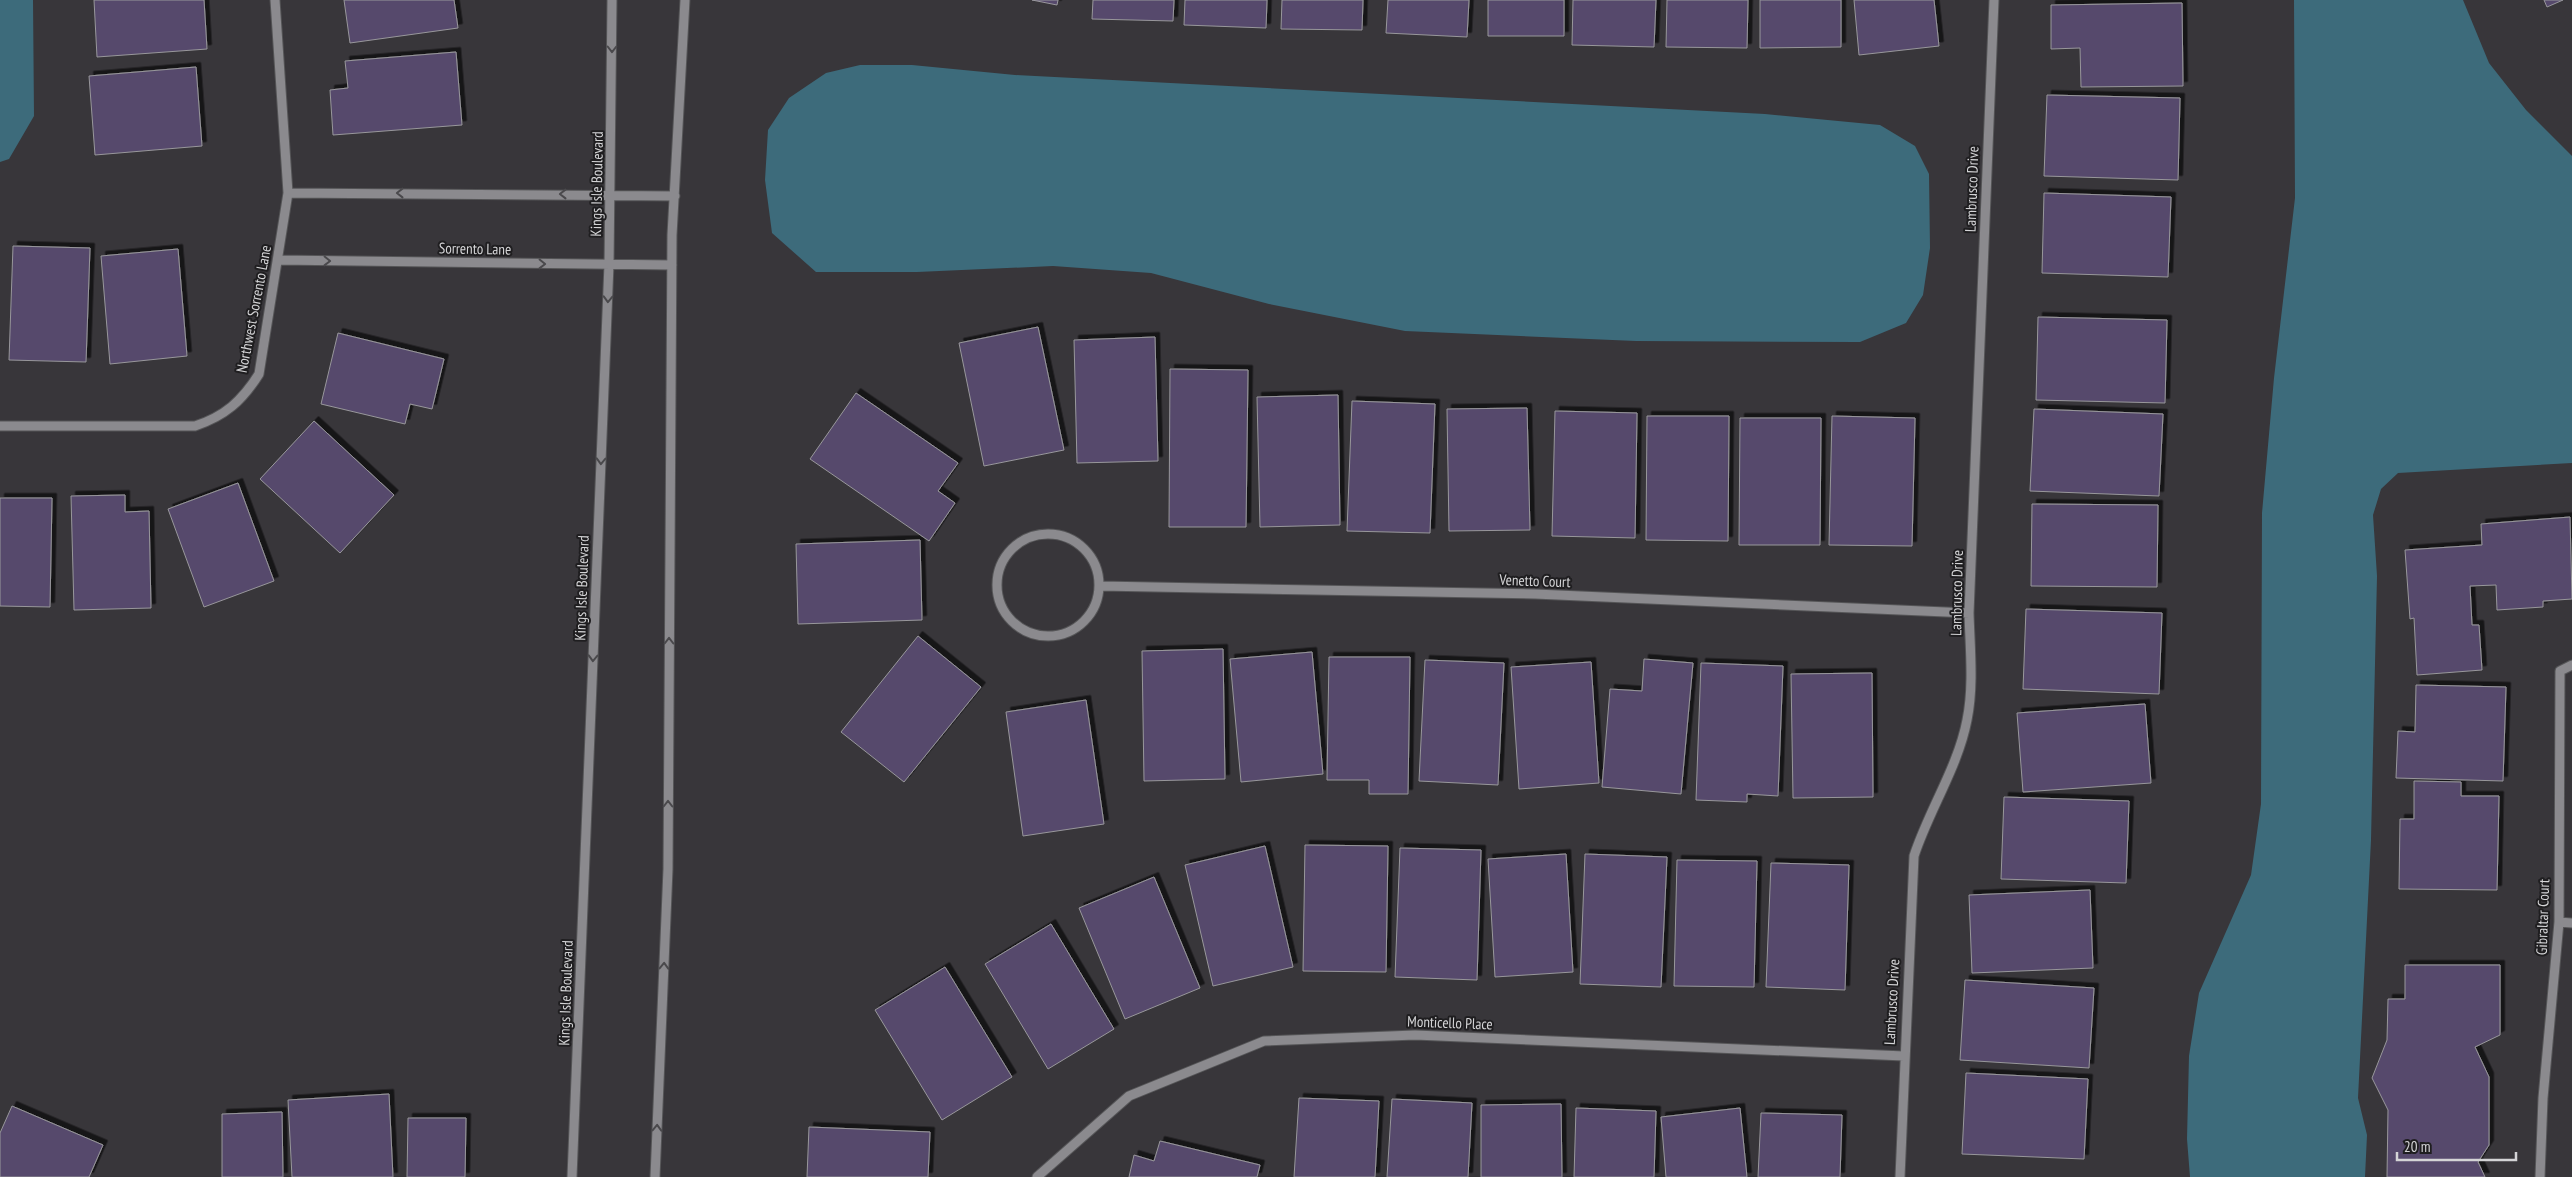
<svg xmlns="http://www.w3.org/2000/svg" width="2572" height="1177" viewBox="0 0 2572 1177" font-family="'PT Sans Narrow',sans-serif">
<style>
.water{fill:#3d6b7b}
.building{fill:#564a6c;stroke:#98979b;filter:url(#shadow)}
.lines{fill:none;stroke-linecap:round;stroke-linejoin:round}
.minor-casing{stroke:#555557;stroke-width:11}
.minor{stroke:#8b8a8e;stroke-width:9}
.oneway{stroke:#4a494c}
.labels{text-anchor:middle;stroke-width:4;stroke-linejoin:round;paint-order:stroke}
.street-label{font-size:15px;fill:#d4d4d6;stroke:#1f1e20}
</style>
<defs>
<filter id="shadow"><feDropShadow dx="4.5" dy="-4.5" stdDeviation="0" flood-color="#0009"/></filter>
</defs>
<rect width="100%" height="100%" fill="#38363a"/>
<!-- water -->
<path class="water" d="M0,0H33L34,116L9,159L0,162Z
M2294,0H2463L2489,63L2526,110L2572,156V463L2398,473L2381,489L2373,515L2377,576L2371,840L2358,1098L2367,1135L2365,1177H2190L2187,1139L2189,1056L2199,993L2251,875L2261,804L2262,513L2274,378L2295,198Z
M860,65H912L1015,75L1765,114L1880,125L1915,146L1929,174L1930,248L1923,295L1906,323L1860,342L1636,341L1405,331L1269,304L1151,273L1053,266L917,272H816L772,233L765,180L768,130L789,98L826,73Z"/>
<!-- building -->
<path class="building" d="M94,0H204L207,49L97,57Z
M344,0H454L458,28L350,43Z
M1032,0H1058L1057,5Z
M1093,0H1174L1173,21L1092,19Z
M1185,0H1267L1266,28L1184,25Z
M1282,0H1363L1362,30L1281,29Z
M1388,0H1469L1467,37L1386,33Z
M1488,0H1564V36H1488Z
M1573,0H1656L1654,47L1572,45Z
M1667,0H1748L1747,48L1666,47Z
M1760,0H1841V47L1760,48Z
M1854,0H1934L1939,46L1859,55Z
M2544,0H2563L2547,7Z
M2182,3L2183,86L2081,87L2080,48L2051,49V5Z
M456,52L462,125L333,135L330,90L348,88L345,61Z
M196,67L202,146L95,155L89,76Z
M2047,95L2180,98L2178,180L2044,176Z
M2044,193L2171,197L2168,277L2042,273Z
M13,246L90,248L86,362L9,360Z
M178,249L187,356L110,364L101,256Z
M2038,317L2167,320L2165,403L2036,400Z
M1038,327L1064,450L984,466L959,343Z
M338,333L444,359L432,409L410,404L405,424L321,404Z
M1155,337L1158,461L1077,463L1074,340Z
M1170,369L1248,370L1246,527H1169Z
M856,393L958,463L938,491L955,503L929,541L810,459Z
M1338,395L1340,525L1260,527L1257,397Z
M1352,401L1435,404L1430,533L1347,531Z
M1527,408L1530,530L1449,531L1447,409Z
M2034,409L2163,414L2159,496L2030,491Z
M1555,411L1637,413L1635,538L1552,536Z
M1647,416H1729L1728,541L1646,540Z
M1832,416L1915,418L1912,546L1829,545Z
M1740,418H1821L1820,545H1739Z
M314,421L394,495L340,553L260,479Z
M238,483L274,581L204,607L168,509Z
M125,495V512L149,511L151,608L74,610L71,496Z
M0,498H52L50,607L0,606Z
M2032,504L2158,505L2157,587L2031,586Z
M2570,517L2572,599L2543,601V607L2497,610L2496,585L2470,586L2472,625H2479L2482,670L2417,675L2414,618L2410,619L2405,550L2482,545L2481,524Z
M920,540L922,620L798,624L796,544Z
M2026,609L2162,613L2159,694L2023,689Z
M918,636L981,687L904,782L841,732Z
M1223,649L1225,779L1144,781L1142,651Z
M1312,652L1323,774L1241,782L1230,659Z
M1329,657H1410L1408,794H1369V780H1327Z
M1644,659L1693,663L1681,794L1602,787L1610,689L1642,691Z
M1425,660L1504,663L1498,785L1419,781Z
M1591,662L1599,783L1519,789L1511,667Z
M1701,663L1783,666L1778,796L1747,794V802L1696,800Z
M1872,673L1873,797L1793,798L1791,674Z
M2416,685L2506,687L2503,781L2396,778L2398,731L2415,732Z
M1086,700L1104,824L1023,836L1006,712Z
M2145,704L2151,783L2023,792L2017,713Z
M2414,781L2461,782V796H2499L2497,890L2399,889L2400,819H2414Z
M2004,797L2129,801L2126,883L2001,879Z
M1305,845L1388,846L1386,972L1303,971Z
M1265,846L1293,967L1213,986L1185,865Z
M1400,848L1481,850L1477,980L1395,977Z
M1566,854L1573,972L1495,977L1488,859Z
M1585,854L1667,857L1661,987L1580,984Z
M1677,860L1757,861L1754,987L1674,986Z
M1771,863L1849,865L1845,990L1766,987Z
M1154,877L1200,988L1125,1019L1079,908Z
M2090,890L2093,968L1972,973L1969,895Z
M1051,924L1114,1029L1048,1069L985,964Z
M2405,965H2500V1035L2475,1047L2489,1077V1145L2478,1162L2485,1177H2387L2388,1110L2372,1078L2387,1040L2388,999H2405Z
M945,967L1012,1077L942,1120L875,1010Z
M1965,980L2094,988L2089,1068L1960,1060Z
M1966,1073L2088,1079L2084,1159L1962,1154Z
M389,1094L393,1177H292L288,1100Z
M1299,1098L1379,1101L1375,1177H1294Z
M1392,1099L1472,1103L1468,1177H1387Z
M1561,1104L1562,1177H1481V1105Z
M12,1106L103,1145L89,1177H0V1133Z
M1576,1108L1656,1111L1654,1177H1574Z
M1740,1108L1747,1177H1666L1661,1117Z
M282,1112L283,1177H222V1114Z
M1761,1113L1842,1115L1840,1177H1758Z
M408,1118H466L465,1177H407Z
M809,1127L930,1132L928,1177H807Z
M1160,1141L1260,1165L1257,1177H1129L1134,1155L1154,1161Z"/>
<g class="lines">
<defs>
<path id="minor" d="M288,193L675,196
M278,260L672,265
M0,426H195C225,416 242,401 259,374L288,193L275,0
M997 585a51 51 0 1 1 102 0a51 51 0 1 1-102 0Z
M1100,586L1535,594L1969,613
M2559,922L2572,923
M572,1177L609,264L612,0
M655,1177L668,869L672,235L685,0
M1037,1177L1129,1096L1264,1041L1415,1035L1904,1056
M1900,1177L1914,856C1929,810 1958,767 1967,720C1974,686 1970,648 1969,613L1994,0
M2540,1177L2543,1098L2559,922L2560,671L2572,665"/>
</defs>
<!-- minor casing -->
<use href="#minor" class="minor-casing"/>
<!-- minor -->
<use href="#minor" class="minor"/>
</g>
<!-- one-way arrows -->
<defs><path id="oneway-chevron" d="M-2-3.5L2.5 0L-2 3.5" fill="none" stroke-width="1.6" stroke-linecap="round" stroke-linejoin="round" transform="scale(1.25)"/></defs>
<g class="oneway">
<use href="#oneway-chevron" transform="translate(612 49) rotate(90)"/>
<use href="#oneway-chevron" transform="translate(400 193) rotate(-180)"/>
<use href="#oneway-chevron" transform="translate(563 194) rotate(-180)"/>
<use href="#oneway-chevron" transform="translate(327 261) rotate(1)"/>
<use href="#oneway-chevron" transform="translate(542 264) rotate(1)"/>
<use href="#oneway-chevron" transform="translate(608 299) rotate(92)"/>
<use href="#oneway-chevron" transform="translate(601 461) rotate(92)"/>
<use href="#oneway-chevron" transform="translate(669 641) rotate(-90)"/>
<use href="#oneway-chevron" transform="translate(593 658) rotate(92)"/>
<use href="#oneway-chevron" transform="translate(668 804) rotate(-90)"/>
<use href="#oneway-chevron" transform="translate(664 966) rotate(-88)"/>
<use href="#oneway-chevron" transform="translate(657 1128) rotate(-88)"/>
</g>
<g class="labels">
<!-- street labels -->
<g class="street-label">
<text transform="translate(597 184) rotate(-89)" y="5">Kings Isle Boulevard</text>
<text transform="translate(1972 189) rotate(-88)" y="5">Lambrusco Drive</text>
<text transform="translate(475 249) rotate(1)" y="5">Sorrento Lane</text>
<text transform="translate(254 309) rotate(-79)" y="5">Northwest Sorrento Lane</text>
<text transform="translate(1535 581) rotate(2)" y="5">Venetto Court</text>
<text transform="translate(582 588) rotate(-88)" y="5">Kings Isle Boulevard</text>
<text transform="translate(1957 593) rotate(-89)" y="5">Lambrusco Drive</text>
<text transform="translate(2543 917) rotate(-88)" y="5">Gibraltar Court</text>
<text transform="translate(566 993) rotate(-88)" y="5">Kings Isle Boulevard</text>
<text transform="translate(1892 1002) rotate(-87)" y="5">Lambrusco Drive</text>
<text transform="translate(1450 1023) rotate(2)" y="5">Monticello Place</text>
</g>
</g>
<!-- scale -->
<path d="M2397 1152v8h119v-8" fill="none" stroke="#d4d4d6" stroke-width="2.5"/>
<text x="2404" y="1152" font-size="15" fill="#d4d4d6" stroke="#1f1e20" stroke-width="4" paint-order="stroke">20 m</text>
</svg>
